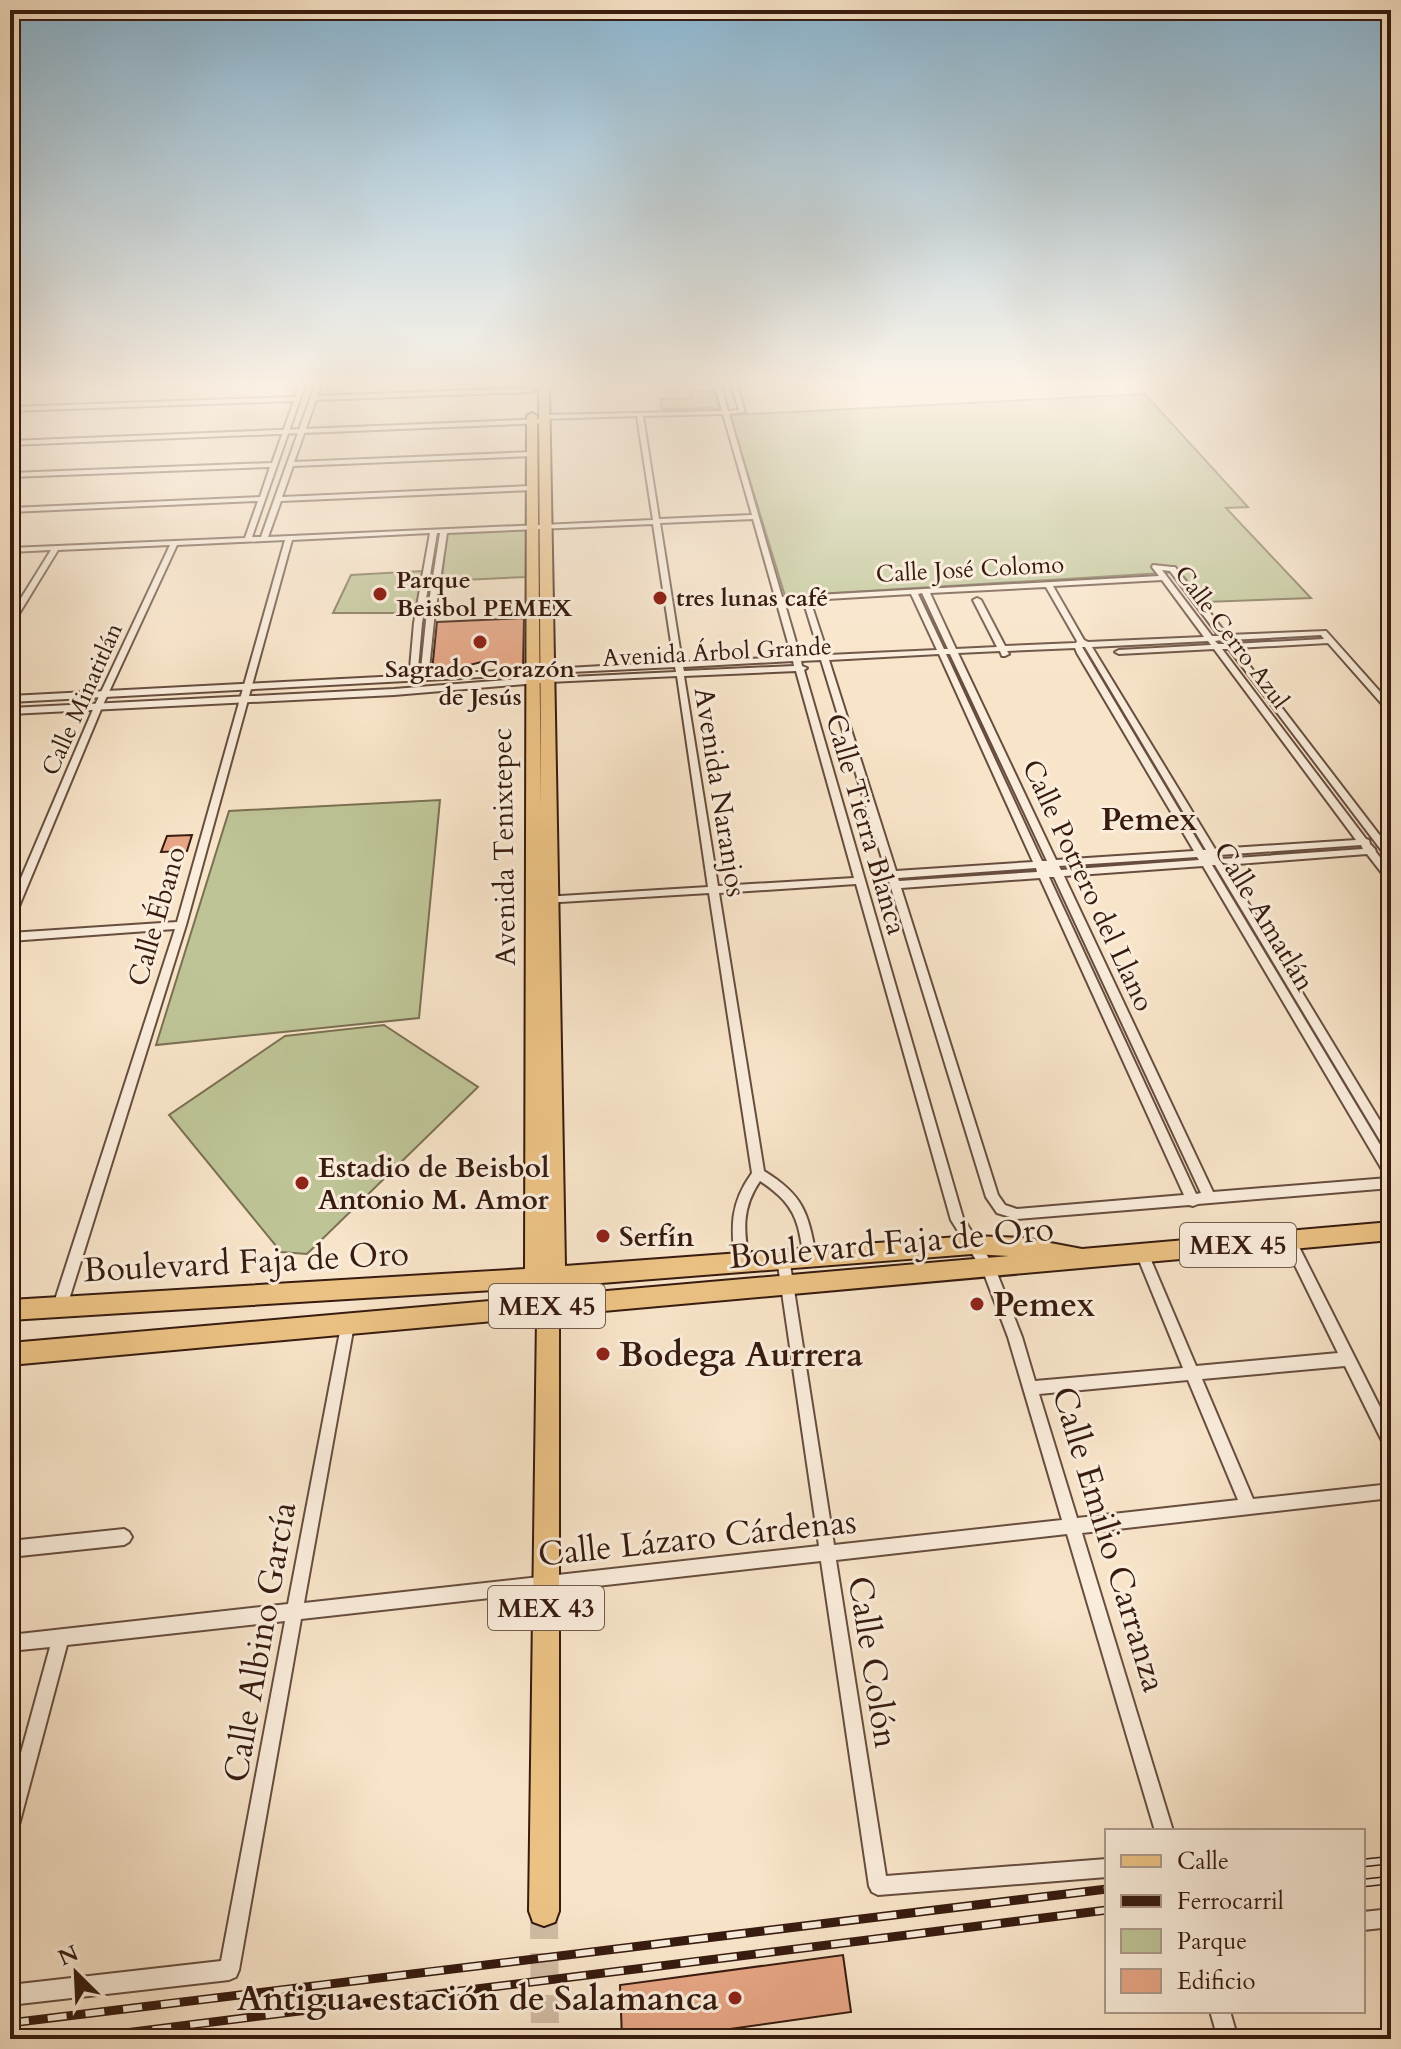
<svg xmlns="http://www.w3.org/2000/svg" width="1401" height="2049" viewBox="0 0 1401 2049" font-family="Cardo,serif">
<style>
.green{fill:#bec496;stroke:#7a7052;stroke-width:2}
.building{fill:#e6a584;stroke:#371b0f;stroke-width:2}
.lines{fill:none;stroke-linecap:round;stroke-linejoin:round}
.primary-tunnel{stroke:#d1bca4;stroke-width:28;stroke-dasharray:28 14;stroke-linecap:butt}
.minor-casing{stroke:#674d3e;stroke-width:4}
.tertiary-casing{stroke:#674d3e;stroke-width:4}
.primary-casing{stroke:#371b0f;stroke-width:4}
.minor{fill:#faeddc;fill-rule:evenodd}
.tertiary{fill:#faeddc;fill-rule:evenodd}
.primary{fill:#ecc284;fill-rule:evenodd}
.rail-casing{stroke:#371b0f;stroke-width:9}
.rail{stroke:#faeddc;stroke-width:6;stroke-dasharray:19;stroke-linecap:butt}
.poi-dot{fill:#8f2418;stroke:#faeddc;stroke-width:3}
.labels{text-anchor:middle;stroke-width:6;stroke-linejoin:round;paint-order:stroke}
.far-street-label{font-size:24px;fill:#371b0f;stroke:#faeddc}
.far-poi-label{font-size:24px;font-weight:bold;fill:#371b0f;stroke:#faeddc;text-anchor:start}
.shield{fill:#faeddc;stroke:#725a4c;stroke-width:2}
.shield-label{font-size:26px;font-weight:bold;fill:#371b0f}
.street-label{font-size:28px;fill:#371b0f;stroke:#faeddc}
.poi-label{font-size:28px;font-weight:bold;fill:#371b0f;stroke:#faeddc;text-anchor:start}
.quarter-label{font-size:32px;font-weight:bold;fill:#371b0f;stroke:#faeddc}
.near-street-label{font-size:34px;fill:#371b0f;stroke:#faeddc}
.near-poi-label{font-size:34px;font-weight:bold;fill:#371b0f;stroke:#faeddc;text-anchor:start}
</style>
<rect width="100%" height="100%" fill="#f8e4c9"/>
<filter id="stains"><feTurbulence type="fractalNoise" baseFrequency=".0025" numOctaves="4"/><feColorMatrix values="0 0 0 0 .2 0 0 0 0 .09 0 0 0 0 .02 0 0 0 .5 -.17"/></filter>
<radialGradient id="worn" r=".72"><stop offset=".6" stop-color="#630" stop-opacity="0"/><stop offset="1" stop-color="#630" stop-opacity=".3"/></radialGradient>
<!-- green -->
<path class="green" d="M691,391H715L719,408L662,409L660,399L691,398Z
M1145,394L1248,507L1226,508L1311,598L1205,602L1179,572L785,596L730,415Z
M528,528L526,577L442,581L446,532Z
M422,571L416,613H333L351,575Z
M440,800L419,1018L156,1045L229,811Z
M384,1025L478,1087L307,1254L281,1252L169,1115L285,1036Z"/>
<!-- building -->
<path class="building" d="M524,618L523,670L505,671L497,665L481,662L451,670L432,671L437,622Z
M192,835L187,851L161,852L167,836Z
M843,1955L851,2012L658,2039H622L620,1985Z"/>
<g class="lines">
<!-- primary-tunnel -->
<path class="primary-tunnel" d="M544,1911L545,2039"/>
<defs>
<path id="minor" d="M299,385H305L252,537H261L315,385H321L317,396L532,388L535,390L532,392L316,400L294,462L532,452L535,454L532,456L293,466L282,497L532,486L535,488L532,490L281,501L268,537L653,520L637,416L544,419L541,417L544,415L722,411L715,385H721L728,411L739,410L731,385H737L745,412L729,414L782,597L1159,576L1152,567L1153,565L1172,567H1175L1227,635L1326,631L1391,704V711H1388L1328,643L1236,648L1391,850V860L1388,859L1229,649H1222L1366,839L1369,840L1370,844L1375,849L1376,852L1391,872V882L1388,881L1367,854L1225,865L1391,1139V1154L1387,1152L1215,865H1212L1391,1163V1188L1198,1204L1193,1206L1189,1205L1017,1219L997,1213L986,1197L821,660L801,661L802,666L807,668L804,670L963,1218L995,1268L1022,1337L1035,1381L1183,1368L1136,1253L1137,1249L1142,1247L1147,1249L1148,1253L1196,1366L1338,1353L1283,1241L1284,1237L1289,1235L1294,1237L1391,1429V1451L1386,1449L1345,1366L1202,1379L1253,1499L1391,1484V1498L1082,1533L1173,1831H1155L1067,1534L836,1560L886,1876L1107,1859V1877L878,1895L872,1892L869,1886L821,1561L301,1619L239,1970L236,1977L229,1980L10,2005V1985L221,1961L285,1621L67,1645L19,1825L16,1831L10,1834V1793L50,1647L10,1651V1635L288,1604L342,1321L347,1319L352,1321L354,1325L304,1603L819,1546L777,1258L778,1254L783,1252L788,1254L789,1258L834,1545L1062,1520L1008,1337L983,1271L951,1220L856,884L719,893L764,1171C803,1195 808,1212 816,1256L815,1260L810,1262L805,1260C802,1249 801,1238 798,1227C792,1205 778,1193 760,1181C741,1209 744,1231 749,1262L747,1266L742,1268L737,1266L735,1262C731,1226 730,1204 752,1173L709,893L544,903L539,900L544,897L708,887L677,676L549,682L545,680L549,678L676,672L675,667L549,673L545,671L549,669L674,662L653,524L447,533L434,621L428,679L424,681L420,679L426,621L440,533H437L422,623L417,680L413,682L409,680L414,623L430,533L292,540L186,925L67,1306L65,1310L60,1312L55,1310L53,1306L175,929L10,941V933L177,922L285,540L177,545L102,707L15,916L10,919V904L94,707L170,545L58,550L14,622L10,624V616L51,550L10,552V548L245,538L258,501L10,512V508L260,497L270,467L10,477V473L272,463L294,401L10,411V407L295,397ZM723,414L752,515L659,519L643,416ZM753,519L792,657L682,662L660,523ZM1162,570L1170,571L1219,636H1212ZM1162,580L1204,637L1088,642L1084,640L1053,586ZM1046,587L1077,641L1076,643L1005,646L981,600L977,598L973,600L997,647L956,649L930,593ZM922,593L948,649H944L918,594ZM911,594L937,650L828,655L810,600ZM803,600L820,655L800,656L784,601ZM1321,635L1324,639L1233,644L1230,640ZM1222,640L1225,644H1218L1215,641ZM1208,641L1211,645L1119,650L1115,652L1119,654L1214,649L1356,840L1215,849L1092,647ZM1082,647H1085L1206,850H1203ZM1075,648L1077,653L1194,851L1056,860L958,653L1000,651L1002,656H1005L1009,654L1007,651ZM939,654L1033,862L896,871L829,660ZM946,654H950L1047,861H1042ZM793,661L794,666L684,671L683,667ZM796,671L854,878L718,886L684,676ZM1361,845L1363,849L1221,859L1219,855ZM1197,857L1199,860L1061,870L1059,866ZM1203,866L1387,1178H1388L1213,1192L1064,876ZM1036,868L1037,872L899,881L898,878ZM1049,877H1054L1201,1193L1196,1194ZM1040,878L1184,1195L1017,1209L1005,1205L998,1195L901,888ZM1188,1380L1238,1500L1077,1518L1039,1394Z
M124,1529L129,1532L132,1537L129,1542L124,1545L10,1557V1541Z
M1391,1909V1927L1363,1930V1912Z
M1210,2011H1230L1238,2039H1218Z"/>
<path id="tertiary" d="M547,419V423H544L10,445V441Z
M497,671L502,674L501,676L10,702V696Z
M545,677L549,678V682L394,695L10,714V708L394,689Z"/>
<path id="primary" d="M539,385H549L565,1266L972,1236L1024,1238L1082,1249L1391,1222V1240L559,1315V1911L555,1922L544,1926L533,1922L529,1911L537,1317L10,1365V1343L525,1298V1288L10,1320V1300L525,1269L527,416L532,413L537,416L541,810ZM972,1254L1009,1256L561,1295L563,1286Z"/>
</defs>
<!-- minor casing -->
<use href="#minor" class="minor-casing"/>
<!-- tertiary casing -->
<use href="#tertiary" class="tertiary-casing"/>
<!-- primary casing -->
<use href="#primary" class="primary-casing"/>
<!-- minor -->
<use href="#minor" class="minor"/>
<!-- tertiary -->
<use href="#tertiary" class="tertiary"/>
<!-- primary -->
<use href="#primary" class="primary"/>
<defs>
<path id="rail" d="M1363,1863L1391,1860
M1363,1883L1391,1880
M10,2023L1107,1889
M77,2039L1107,1910"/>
</defs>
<!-- rail casing -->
<use href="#rail" class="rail-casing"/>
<!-- rail -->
<use href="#rail" class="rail"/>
</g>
<!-- sky -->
<linearGradient id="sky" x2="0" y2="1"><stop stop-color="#8ab8d6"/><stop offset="0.57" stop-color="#fcf3e7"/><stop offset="1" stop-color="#fcf3e7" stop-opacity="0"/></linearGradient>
<rect width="1401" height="672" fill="url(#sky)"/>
<!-- markers -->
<g class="poi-dot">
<circle cx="380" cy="594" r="8"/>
<circle cx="660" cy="598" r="8"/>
<circle cx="480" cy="642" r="8"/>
<circle cx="302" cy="1183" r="8"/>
<circle cx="603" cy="1236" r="8"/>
<circle cx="977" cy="1304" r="8"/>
<circle cx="603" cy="1354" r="8"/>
<circle cx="735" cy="1998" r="8"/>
</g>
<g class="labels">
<!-- far-street labels -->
<g class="far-street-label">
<text transform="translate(970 569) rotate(-3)" y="8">Calle José Colomo</text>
<text transform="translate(1232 637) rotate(53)" y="8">Calle Cerro Azul</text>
<text transform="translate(717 652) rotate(-3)" y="8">Avenida Árbol Grande</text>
<text transform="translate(82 699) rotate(-66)" y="8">Calle Minatitlán</text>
</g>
<!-- far-poi labels -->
<g class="far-poi-label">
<text x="396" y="588">Parque<tspan x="396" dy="28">Beisbol PEMEX</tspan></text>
<text x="676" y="606">tres lunas café</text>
<text x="480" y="677" text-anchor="middle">Sagrado Corazón<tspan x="480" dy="28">de Jesús</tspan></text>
</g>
<!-- shield labels -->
<g class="shield">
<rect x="1180" y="1223" width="116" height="44" rx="6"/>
<rect x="489" y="1284" width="116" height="44" rx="6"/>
<rect x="488" y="1586" width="116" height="44" rx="6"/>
</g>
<g class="shield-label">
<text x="1238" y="1254">MEX 45</text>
<text x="547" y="1315">MEX 45</text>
<text x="546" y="1617">MEX 43</text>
</g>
<!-- street labels -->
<g class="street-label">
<text transform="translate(721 792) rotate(81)" y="10">Avenida Naranjos</text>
<text transform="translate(867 824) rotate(74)" y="10">Calle Tierra Blanca</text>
<text transform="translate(503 847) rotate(-91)" y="10">Avenida Tenixtepec</text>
<text transform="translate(1089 885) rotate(65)" y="10">Calle Potrero del Llano</text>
<text transform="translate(156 916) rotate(-74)" y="10">Calle Ébano</text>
<text transform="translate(1265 916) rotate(59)" y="10">Calle Amatlán</text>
</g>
<!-- poi labels -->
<g class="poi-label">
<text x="318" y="1177">Estadio de Beisbol<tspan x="318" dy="32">Antonio M. Amor</tspan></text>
<text x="619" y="1246">Serfín</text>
</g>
<!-- quarter labels -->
<g class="quarter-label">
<text x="1149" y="830">Pemex</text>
</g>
<!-- near-street labels -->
<g class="near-street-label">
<text transform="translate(891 1242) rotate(-5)" y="12">Boulevard Faja de Oro</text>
<text transform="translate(246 1261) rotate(-3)" y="12">Boulevard Faja de Oro</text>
<text transform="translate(697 1537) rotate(-6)" y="12">Calle Lázaro Cárdenas</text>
<text transform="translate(1110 1539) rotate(73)" y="12">Calle Emilio Carranza</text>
<text transform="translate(259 1642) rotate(-80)" y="12">Calle Albino García</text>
<text transform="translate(874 1662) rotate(81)" y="12">Calle Colón</text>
</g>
<!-- near-poi labels -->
<g class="near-poi-label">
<text x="993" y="1316">Pemex</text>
<text x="619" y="1366">Bodega Aurrera</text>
<text x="719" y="2010" text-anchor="end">Antigua estación de Salamanca</text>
</g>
</g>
<!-- margin -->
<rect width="1401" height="2049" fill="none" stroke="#f8e4c9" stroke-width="40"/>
<rect x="12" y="12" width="1377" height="2025" fill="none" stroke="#371b0f" stroke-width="4"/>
<rect x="20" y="20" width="1361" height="2009" fill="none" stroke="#371b0f" stroke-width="2"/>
<!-- legend -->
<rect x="1105" y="1829" width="260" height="184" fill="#faeddc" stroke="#ac998a" stroke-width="2"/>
<rect x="1121" y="1855" width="40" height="12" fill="#ecc284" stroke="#ac998a" stroke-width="2"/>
<text x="1177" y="1869" font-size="24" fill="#371b0f">Calle</text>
<rect x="1121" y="1895" width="40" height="12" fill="#371b0f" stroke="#ac998a" stroke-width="2"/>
<text x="1177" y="1909" font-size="24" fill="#371b0f">Ferrocarril</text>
<rect x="1121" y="1929" width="40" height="24" fill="#bec496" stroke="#ac998a" stroke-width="2"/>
<text x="1177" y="1949" font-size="24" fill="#371b0f">Parque</text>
<rect x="1121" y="1969" width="40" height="24" fill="#e6a584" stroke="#ac998a" stroke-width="2"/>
<text x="1177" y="1989" font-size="24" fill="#371b0f">Edificio</text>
<!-- north arrow -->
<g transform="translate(76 1973) rotate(336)" stroke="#faeddc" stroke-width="6" paint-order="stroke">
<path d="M0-6L14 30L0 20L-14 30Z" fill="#371b0f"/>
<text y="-12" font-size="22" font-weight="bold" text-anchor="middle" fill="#371b0f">N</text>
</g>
<rect width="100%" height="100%" filter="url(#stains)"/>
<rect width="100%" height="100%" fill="url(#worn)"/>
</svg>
